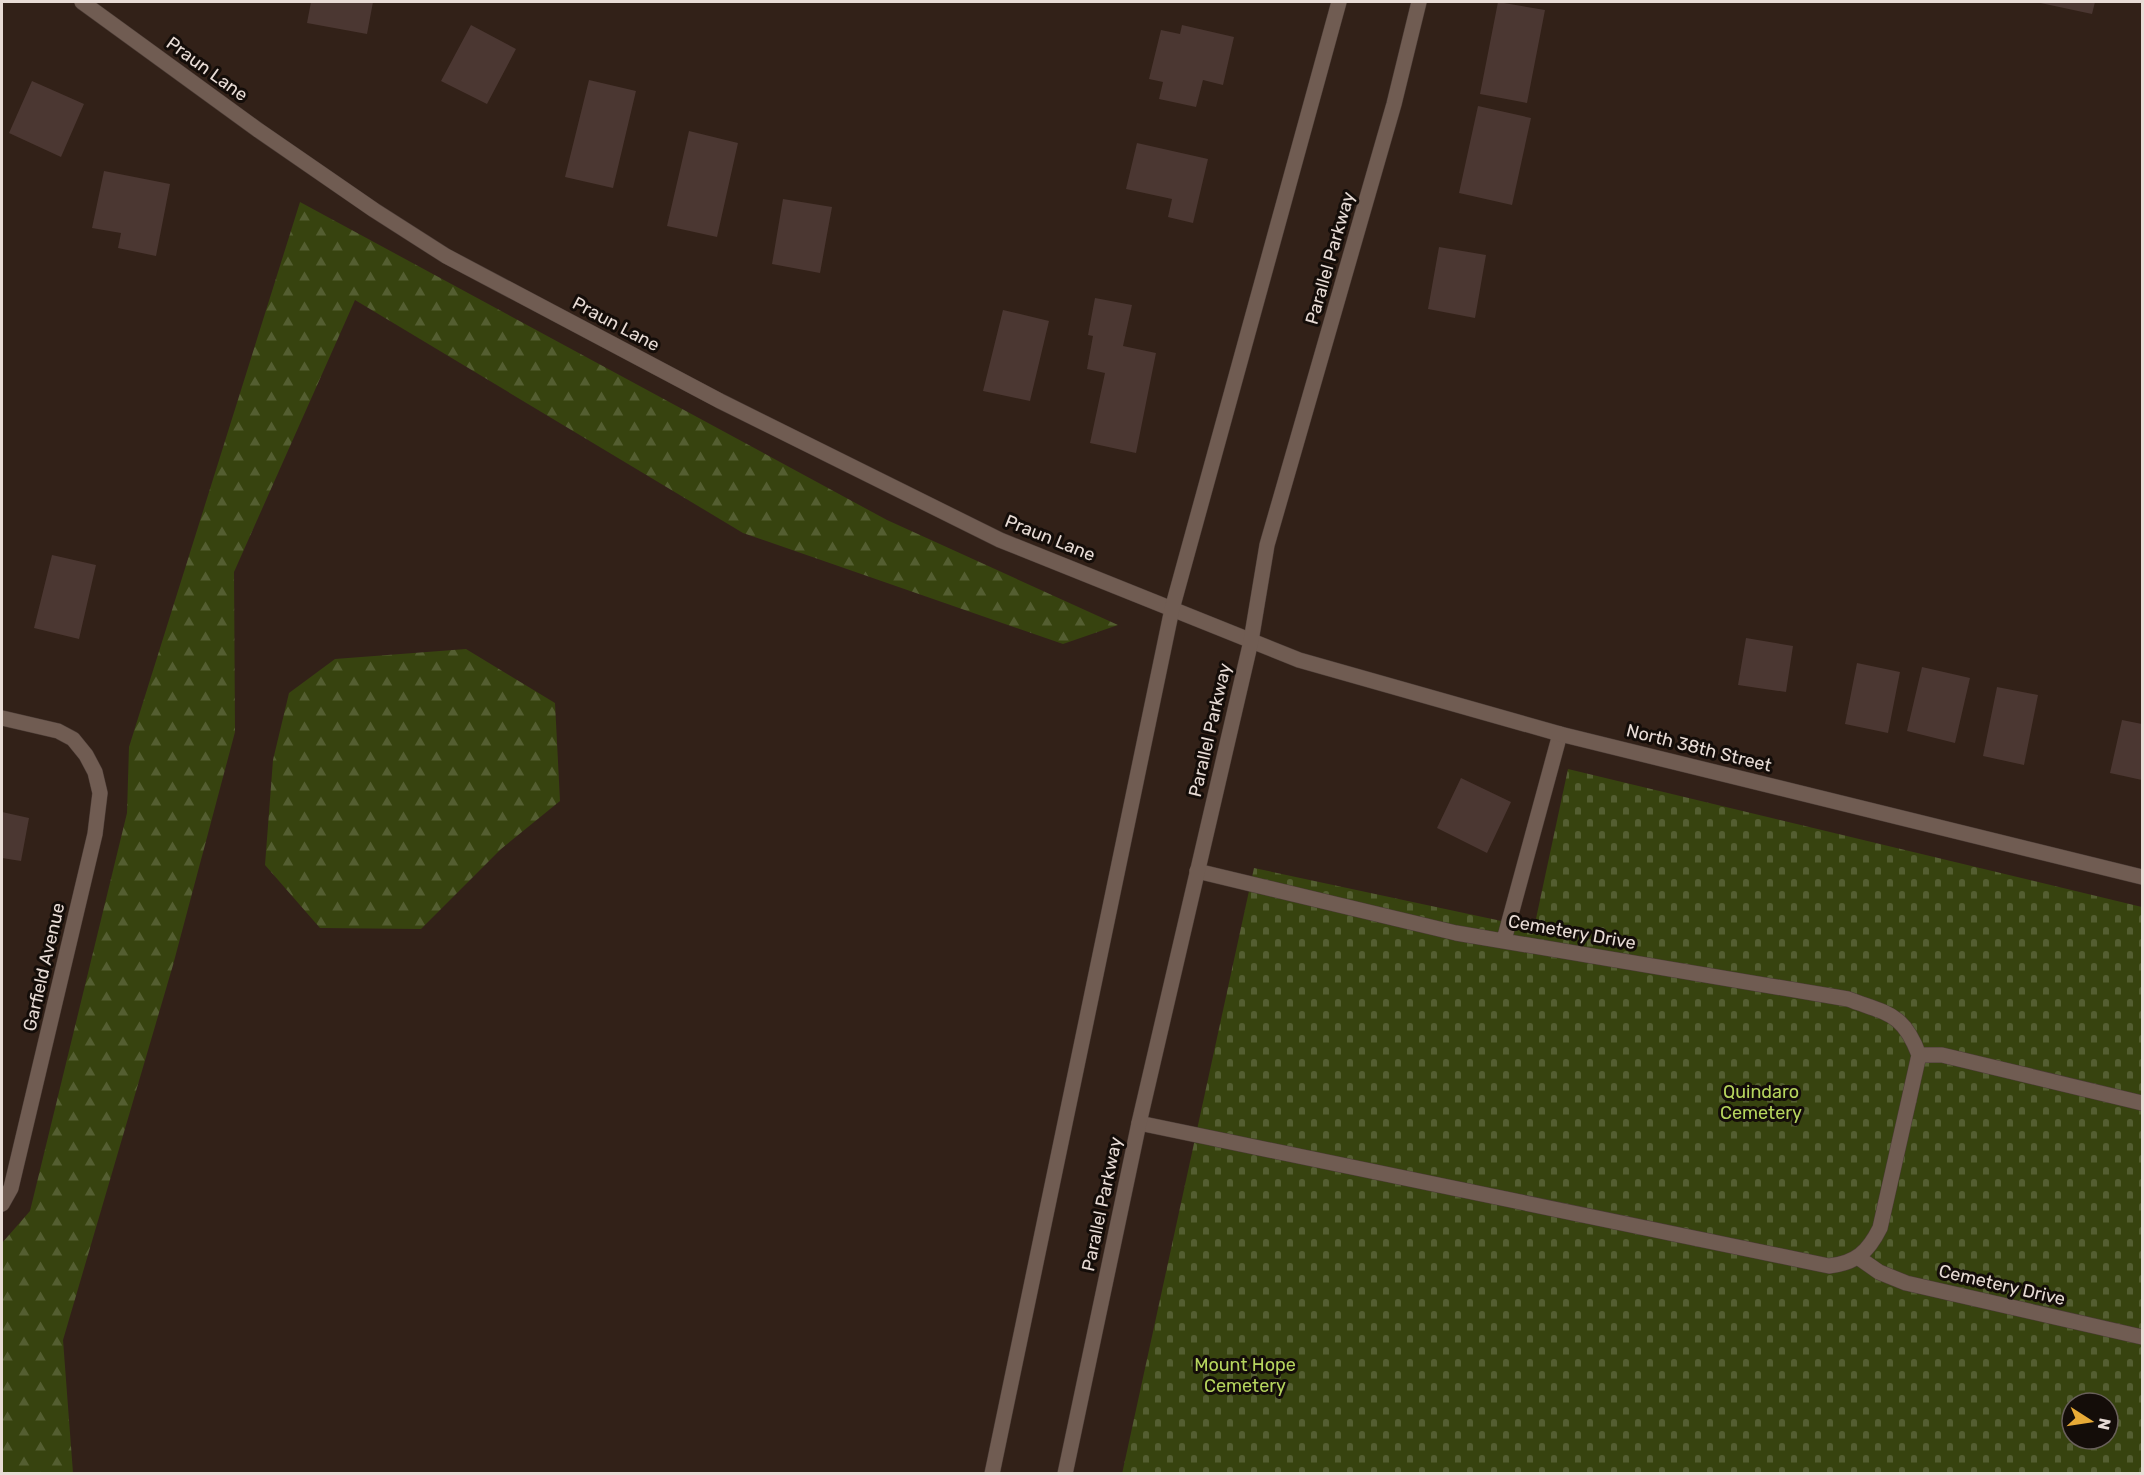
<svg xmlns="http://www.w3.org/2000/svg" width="2144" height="1475" viewBox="0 0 2144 1475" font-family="Rubik,sans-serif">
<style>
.forest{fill:url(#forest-firs)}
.cemetery{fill:url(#cemetery-stones);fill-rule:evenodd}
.building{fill:#4b3732}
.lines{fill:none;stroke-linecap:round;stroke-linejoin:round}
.service-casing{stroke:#4b3c36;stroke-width:16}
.minor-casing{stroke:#4b3c36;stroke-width:16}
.tertiary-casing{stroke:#4b3c36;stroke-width:16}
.secondary-casing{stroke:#4b3c36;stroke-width:16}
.service{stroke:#705c52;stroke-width:15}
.minor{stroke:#705c52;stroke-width:15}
.tertiary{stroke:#705c52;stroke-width:15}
.secondary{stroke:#705c52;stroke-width:15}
.labels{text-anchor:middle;stroke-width:6;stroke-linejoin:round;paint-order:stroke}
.street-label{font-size:18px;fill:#e8dcd6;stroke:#140d09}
.park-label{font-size:18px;fill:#b6d55e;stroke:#140d09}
</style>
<defs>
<pattern id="forest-firs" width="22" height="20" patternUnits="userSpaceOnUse" patternTransform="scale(1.5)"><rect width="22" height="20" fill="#37430f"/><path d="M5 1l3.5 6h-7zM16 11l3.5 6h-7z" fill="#545e31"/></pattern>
<pattern id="cemetery-stones" width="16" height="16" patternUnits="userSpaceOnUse" patternTransform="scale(1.5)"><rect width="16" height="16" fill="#37430f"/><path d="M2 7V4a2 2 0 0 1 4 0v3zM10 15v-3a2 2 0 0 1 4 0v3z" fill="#545e31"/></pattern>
</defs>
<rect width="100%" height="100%" fill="#322118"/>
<!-- forest -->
<path class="forest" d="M300,202L887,520L1118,625L1063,644L743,533L355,300L234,572L235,732L173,965L63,1340L73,1473H2V1243L30,1211L127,813L129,747Z
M466,649L555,703L560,801L501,849L421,929L320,928L265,865L273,760L289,693L335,659Z"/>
<!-- cemetery -->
<path class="cemetery" d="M1568,769L2142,907V1473L1122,1474L1254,868L1534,928ZM2072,1403H2108V1439H2072Z"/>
<!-- building -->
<path class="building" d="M311,2H373L367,34L307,23Z
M1498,2L1545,10L1527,103L1480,94Z
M2036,2H2095L2092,14Z
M471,25L516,49L487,104L441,81Z
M1182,25L1234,37L1223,85L1203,80L1196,107L1159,99L1163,82L1149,79L1161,30L1180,34Z
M589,80L636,91L613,188L565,177Z
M32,81L84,104L61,157L9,133Z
M1478,106L1531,118L1512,205L1459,193Z
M689,131L738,143L717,237L667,226Z
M1137,143L1208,159L1193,223L1168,217L1172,199L1126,189Z
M104,171L170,184L156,256L118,248L121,233L92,228Z
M783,199L832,207L820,273L772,264Z
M1439,247L1486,255L1475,318L1428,309Z
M1095,298L1132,305L1123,346L1156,353L1136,453L1090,443L1105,373L1087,369L1093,336L1088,335Z
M1003,310L1049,321L1030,401L983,391Z
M52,555L96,565L79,639L34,628Z
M1746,638L1793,646L1786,692L1738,685Z
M1857,663L1900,672L1888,733L1845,724Z
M1922,667L1970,678L1955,743L1907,731Z
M1997,687L2038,695L2024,765L1983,756Z
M2122,720L2142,724V780L2110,773Z
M1461,778L1511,802L1487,853L1437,828Z
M2,812L29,818L21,861L2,858Z"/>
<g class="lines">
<defs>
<path id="service" d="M1197,871L1456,933L1848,999C1887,1014 1903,1012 1919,1055
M1504,940L1560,734
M1139,1123L1829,1266C1856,1263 1868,1252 1880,1228L1919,1055H1942L2142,1103
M1859,1258L1879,1272L1906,1283L2142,1337"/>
<path id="minor" d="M2,718L58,731L73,739L86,755L95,772L100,793L95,834L11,1188L2,1204"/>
<path id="tertiary" d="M82,2L258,130L374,210L446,256L720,401L1000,540L1299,660L1560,734L2142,877"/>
<path id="secondary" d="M992,1474L1172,609L1339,2
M1065,1474L1139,1123L1251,641L1267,545L1394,104L1419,2"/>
</defs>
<!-- service casing -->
<use href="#service" class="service-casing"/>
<!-- minor casing -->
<use href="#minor" class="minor-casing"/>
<!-- tertiary casing -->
<use href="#tertiary" class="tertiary-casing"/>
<!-- secondary casing -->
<use href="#secondary" class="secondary-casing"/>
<!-- service -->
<use href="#service" class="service"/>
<!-- minor -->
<use href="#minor" class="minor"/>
<!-- tertiary -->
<use href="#tertiary" class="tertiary"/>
<!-- secondary -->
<use href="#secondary" class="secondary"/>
</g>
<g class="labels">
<!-- street labels -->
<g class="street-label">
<text transform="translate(207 69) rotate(36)" y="6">Praun Lane</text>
<text transform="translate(1330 258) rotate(-74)" y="6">Parallel Parkway</text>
<text transform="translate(616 324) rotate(28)" y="6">Praun Lane</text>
<text transform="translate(1050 538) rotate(22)" y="6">Praun Lane</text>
<text transform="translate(1210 730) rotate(-77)" y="6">Parallel Parkway</text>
<text transform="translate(1699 748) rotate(14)" y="6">North 38th Street</text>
<text transform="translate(1572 932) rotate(10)" y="6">Cemetery Drive</text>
<text transform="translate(44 967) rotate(-77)" y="6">Garfield Avenue</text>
<text transform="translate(1102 1204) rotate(-78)" y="6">Parallel Parkway</text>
<text transform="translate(2002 1285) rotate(13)" y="6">Cemetery Drive</text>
</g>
<!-- park labels -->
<g class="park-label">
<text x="1761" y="1098">Quindaro<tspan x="1761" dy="21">Cemetery</tspan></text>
<text x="1245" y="1371">Mount Hope<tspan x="1245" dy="21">Cemetery</tspan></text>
</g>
</g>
<!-- border -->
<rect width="2144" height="1475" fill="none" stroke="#e8dcd6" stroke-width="6"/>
<!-- north arrow -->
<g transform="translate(2090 1421) rotate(102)"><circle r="28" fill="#140d09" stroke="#69605b" stroke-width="1.5"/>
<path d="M0-4.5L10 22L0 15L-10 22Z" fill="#e8ab37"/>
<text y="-9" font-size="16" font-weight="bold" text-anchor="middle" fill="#e8dcd6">N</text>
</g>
</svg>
